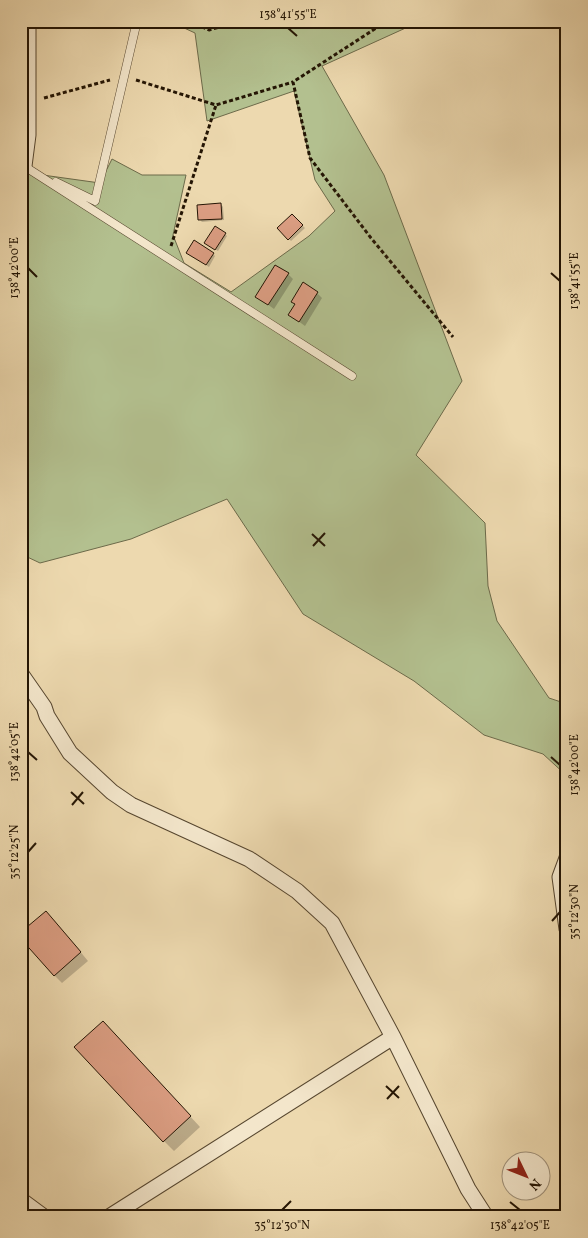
<svg xmlns="http://www.w3.org/2000/svg" width="588" height="1238" viewBox="0 0 588 1238" font-family="Vollkorn,serif">
<style>
.green{fill:#b3c08f;stroke:#6c6a4a}
.shadow{fill:#0003}
.building{fill:#dc9e83;stroke:#241504}
.lines{fill:none;stroke-linecap:round;stroke-linejoin:round}
.service-casing{stroke:#56462f;stroke-width:9}
.minor-casing{stroke:#56462f;stroke-width:17}
.path{stroke:#241504;stroke-width:3;stroke-dasharray:4 2.5;stroke-linecap:butt}
.service{stroke:#f3e6cb;stroke-width:8}
.minor{stroke:#f3e6cb;stroke-width:15}
.ticks{fill:none;stroke:#241504;stroke-width:2}
.neatline{fill:none;stroke:#241504;stroke-width:2}
.ticks-label{font-size:12px;text-anchor:middle;fill:#241504}
</style>
<rect width="100%" height="100%" fill="#edd9af"/>
<filter id="stains"><feTurbulence type="fractalNoise" baseFrequency=".004" numOctaves="4"/><feColorMatrix values="0 0 0 0 .2 0 0 0 0 .09 0 0 0 0 .02 0 0 0 .5 -.17"/></filter>
<radialGradient id="worn" r=".72"><stop offset=".6" stop-color="#630" stop-opacity="0"/><stop offset="1" stop-color="#630" stop-opacity=".3"/></radialGradient>
<!-- green -->
<path class="green" d="M169,21H421L322,66L384,175L462,381L416,455L485,523L488,586L497,621L549,698L567,704V776L543,754L484,735L414,681L303,614L227,499L131,539L40,563L21,554V172L100,183L112,159L142,175H186L173,235L184,263L231,292L309,236L335,211L315,180L294,91L207,121L195,33Z"/>
<!-- shadow -->
<path class="shadow" d="M221,204L223,207L224,220L202,222L200,220Z
M292,216L305,228L291,241L279,228Z
M225,234L227,236L218,251L208,245Z
M213,254L215,256L209,267L190,255Z
M288,274L293,279L274,309L256,296Z
M317,293L322,298L305,326L290,315L296,305L292,302Z
M54,920L88,961L62,983L54,975Z
M113,1032L200,1127L174,1151L164,1141Z"/>
<!-- building -->
<path class="building" d="M221,203L222,219L198,220L197,205Z
M292,214L303,225L288,240L277,228Z
M215,226L226,233L215,250L204,243Z
M194,240L214,253L206,265L186,253Z
M275,265L289,273L268,305L255,297Z
M303,282L318,292L299,322L288,315L295,304L291,302Z
M46,911L81,952L54,976L21,939V932Z
M103,1021L191,1116L163,1142L74,1047Z"/>
<g class="lines">
<defs>
<path id="service" d="M24,166L352,376
M56,182L95,201L137,21"/>
<path id="minor" d="M21,168L24,166L28,135V21
M21,674L44,707L47,716L70,753L112,792L131,805L249,859L297,891L332,923L393,1037L468,1189L486,1217
M567,858L560,877L567,929
M21,1200L44,1217
M109,1217L393,1037"/>
</defs>
<!-- service casing -->
<use href="#service" class="service-casing"/>
<!-- minor casing -->
<use href="#minor" class="minor-casing"/>
<!-- path -->
<path class="path" d="M190,21L209,30L240,21
M393,21L384,23L293,82L310,158L371,238L453,337
M136,80L216,105L293,82
M44,98L110,80
M171,246L216,105"/>
<!-- service -->
<use href="#service" class="service"/>
<!-- minor -->
<use href="#minor" class="minor"/>
</g>
<!-- ticks -->
<path class="ticks" d="M288,28L297,36M28,268L37,277M551,273L560,281M312,534L325,546M313,546L325,533M28,752L37,760M551,757L560,765M71,792L84,804M72,805L83,792M28,852L36,843M552,921L560,912M386,1086L399,1098M387,1099L399,1086M510,1202L520,1210M282,1210L291,1201"/>
<!-- margin -->
<rect width="588" height="1238" fill="none" stroke="#edd9af" stroke-width="55"/>
<!-- north arrow -->
<g transform="translate(526 1176) rotate(133)"><circle r="24" fill="#f3e6cb" stroke="#a0927b"/>
<path d="M0-4L9 19L0 12L-9 19Z" fill="#8f2418"/>
<text y="-8" font-size="14" font-weight="bold" text-anchor="middle" fill="#241504">N</text>
</g>
<rect x="28" y="28" width="532" height="1182" class="neatline"/>
<g class="ticks-label">
<text x="288" y="18">138°41'55"E</text>
<text transform="translate(14 268) rotate(-90)" y="4">138°42'00"E</text>
<text transform="translate(574 281) rotate(-90)" y="4">138°41'55"E</text>
<text transform="translate(14 752) rotate(-90)" y="4">138°42'05"E</text>
<text transform="translate(574 765) rotate(-90)" y="4">138°42'00"E</text>
<text transform="translate(14 852) rotate(-90)" y="4">35°12'25"N</text>
<text transform="translate(574 912) rotate(-90)" y="4">35°12'30"N</text>
<text x="282" y="1229">35°12'30"N</text>
<text x="520" y="1229">138°42'05"E</text>
</g>
<rect width="100%" height="100%" filter="url(#stains)"/>
<rect width="100%" height="100%" fill="url(#worn)"/>
</svg>
